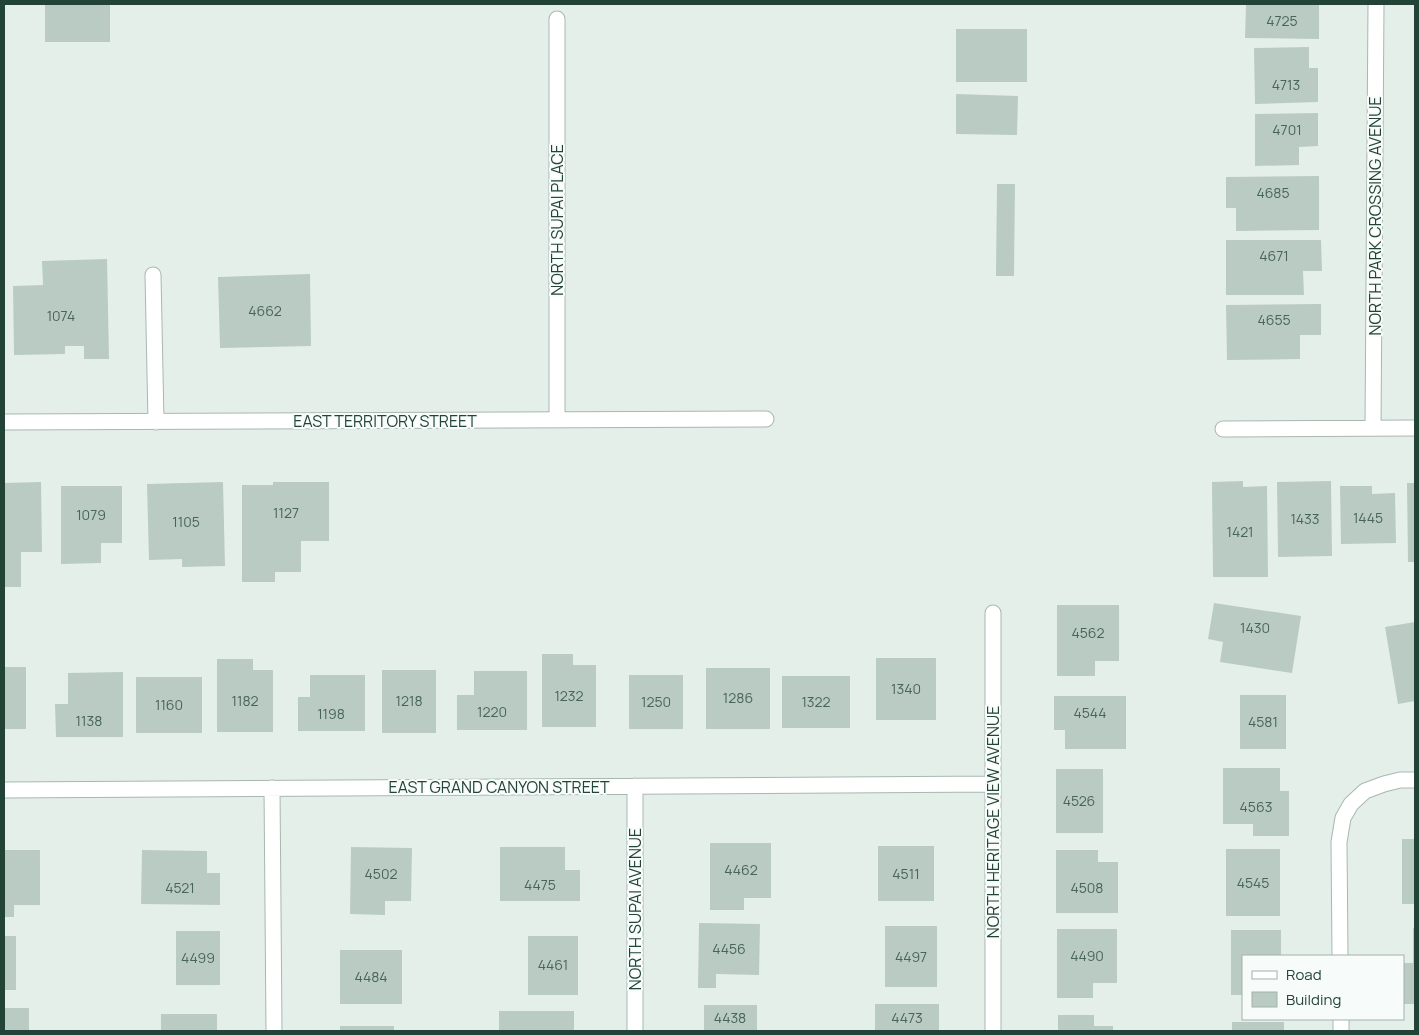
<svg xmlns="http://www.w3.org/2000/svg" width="1419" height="1035" viewBox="0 0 1419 1035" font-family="Manrope,sans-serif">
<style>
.building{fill:#bacbc3}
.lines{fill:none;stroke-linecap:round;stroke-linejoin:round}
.street-casing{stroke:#a7b8b1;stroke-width:17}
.street{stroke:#fff;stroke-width:15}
.labels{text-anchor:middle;stroke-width:4;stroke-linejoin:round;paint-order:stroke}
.number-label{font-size:14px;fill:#48655b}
.street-label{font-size:16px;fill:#224338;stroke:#f7fbf9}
</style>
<rect width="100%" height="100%" fill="#e5efea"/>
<!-- building -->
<path class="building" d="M45,4H110V42H45Z
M1246,4H1319V39L1245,38Z
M956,29H1027V82H956Z
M1309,47V68H1318V102L1255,104L1254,48Z
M956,94L1018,96L1017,135L956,134Z
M1318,113V146L1299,147V165L1255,166V114Z
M1319,176V230L1236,231V208H1226V177Z
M997,184H1015L1014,276H996Z
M1226,240H1321L1322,271H1303L1304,295H1226Z
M107,259L109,359H84V346H65V354L14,355L13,286L43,285L42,261Z
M310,274L311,346L220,348L218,277Z
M1321,304V335H1300V359L1227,360L1226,305Z
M1243,481V487L1267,486L1268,577H1213L1212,482Z
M1331,481L1332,556L1278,557L1277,482Z
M41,482L42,552H21V587H4V483Z
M223,482L225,566L182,567V559L149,560L147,484Z
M273,482H329V541H301V572H275V582H242V485H273Z
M1407,483H1415V562H1408Z
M61,486H122V543H101V563L61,564Z
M1340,486H1372V494L1395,493L1396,543L1341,544Z
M1214,603L1301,616L1292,673L1220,662L1223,642L1208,639Z
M1057,605H1119V661H1095V676H1057Z
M1415,622V701L1398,704L1385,627Z
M542,654H573V665H596V727H542Z
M876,658H936V720H876Z
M217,659H253V670H273V732H217Z
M4,667H26V729H4Z
M706,668H770V729H706Z
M382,670H436V733H382Z
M474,671H527V730H457V695H474Z
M123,672V737H56L55,704H68V673Z
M310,675H365V731H298V697H310Z
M629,675H683V729H629Z
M782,676H850V728H782Z
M136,677H202V733H136Z
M1240,695H1286V749H1240Z
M1054,696H1126V749H1065V730H1054Z
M1223,768H1280V791H1289V836H1253V824H1223Z
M1056,769H1103V833H1056Z
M1402,839H1415V904H1402Z
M710,843H771V898H744V910H710Z
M878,846H934V901H878Z
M351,847L412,848L411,901H385V915L350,914Z
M500,847H565V870H580V901H500Z
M1226,849H1280V916H1226Z
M4,850H40V905H14V917H4Z
M142,850L207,851V873H220V905L141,904Z
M1056,850H1098V862H1118V913H1056Z
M699,923L760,924L759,975L716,974V988H698Z
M885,926H937V987H885Z
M1413,928H1415V1004H1403V963H1413Z
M1057,929H1117V983H1093V998H1057Z
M1231,930H1281V956H1243V995H1231Z
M176,931H220V985H176Z
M4,936H16V990H4Z
M528,936H578V995H528Z
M340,950H402V1004H340Z
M875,1004H939V1031H875Z
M704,1005H757V1031H704Z
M4,1008H29V1031H4Z
M499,1011H574V1031H499Z
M161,1014H217V1031H161Z
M1058,1015H1094V1026H1113V1031H1058Z
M1232,1022H1284V1031H1232Z
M340,1026H394V1031H340Z"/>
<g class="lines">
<defs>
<path id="street" d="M557,19V420
M153,275L156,422
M4,422L766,419
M1373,428L1376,4
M1223,429L1415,428
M635,786V1031
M272,788L274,1031
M4,790L993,784
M1340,956L1339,842L1343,818L1351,804L1365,791L1384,784L1400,780H1415
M1341,1019V1031
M993,1031V613"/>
</defs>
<!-- street casing -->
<use href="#street" class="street-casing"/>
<!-- street -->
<use href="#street" class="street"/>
</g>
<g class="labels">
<!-- number labels -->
<g class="number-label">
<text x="1282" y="26">4725</text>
<text x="1286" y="90">4713</text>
<text x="1287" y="135">4701</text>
<text x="1273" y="198">4685</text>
<text x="1274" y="261">4671</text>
<text x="265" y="316">4662</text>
<text x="61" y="321">1074</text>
<text x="1274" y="325">4655</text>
<text x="286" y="518">1127</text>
<text x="91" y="520">1079</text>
<text x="1368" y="523">1445</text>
<text x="1305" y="524">1433</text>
<text x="186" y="527">1105</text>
<text x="1240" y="537">1421</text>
<text x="1255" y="633">1430</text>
<text x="1088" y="638">4562</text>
<text x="906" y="694">1340</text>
<text x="569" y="701">1232</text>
<text x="738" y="703">1286</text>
<text x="245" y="706">1182</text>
<text x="409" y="706">1218</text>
<text x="656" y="707">1250</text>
<text x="816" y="707">1322</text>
<text x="169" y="710">1160</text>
<text x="492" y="717">1220</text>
<text x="1090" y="718">4544</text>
<text x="331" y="719">1198</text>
<text x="89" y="726">1138</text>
<text x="1263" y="727">4581</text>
<text x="1079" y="806">4526</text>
<text x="1256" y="812">4563</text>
<text x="741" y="875">4462</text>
<text x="381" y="879">4502</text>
<text x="906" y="879">4511</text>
<text x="1253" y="888">4545</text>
<text x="540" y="890">4475</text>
<text x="180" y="893">4521</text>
<text x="1087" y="893">4508</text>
<text x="729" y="954">4456</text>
<text x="1087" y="961">4490</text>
<text x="911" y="962">4497</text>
<text x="198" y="963">4499</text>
<text x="553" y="970">4461</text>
<text x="371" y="982">4484</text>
<text x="730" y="1023">4438</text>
<text x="907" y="1023">4473</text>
</g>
<!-- street labels -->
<g class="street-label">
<text transform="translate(1375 216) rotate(-90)" y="6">NORTH PARK CROSSING AVENUE</text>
<text transform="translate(557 220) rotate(-90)" y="6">NORTH SUPAI PLACE</text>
<text x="385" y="427">EAST TERRITORY STREET</text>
<text x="499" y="793">EAST GRAND CANYON STREET</text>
<text transform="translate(993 822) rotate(-90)" y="6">NORTH HERITAGE VIEW AVENUE</text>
<text transform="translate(635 909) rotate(-90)" y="6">NORTH SUPAI AVENUE</text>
</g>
</g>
<!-- border -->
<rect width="1419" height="1035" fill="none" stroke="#224338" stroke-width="10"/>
<!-- legend -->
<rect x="1242" y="955" width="162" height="65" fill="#f7fbf9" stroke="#a2b1ac"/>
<rect x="1252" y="971" width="25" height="8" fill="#ffffff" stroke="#a2b1ac"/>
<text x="1286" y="980" font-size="15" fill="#224338">Road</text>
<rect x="1252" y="992" width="25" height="15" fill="#bacbc3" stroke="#a2b1ac"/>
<text x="1286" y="1005" font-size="15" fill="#224338">Building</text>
</svg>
